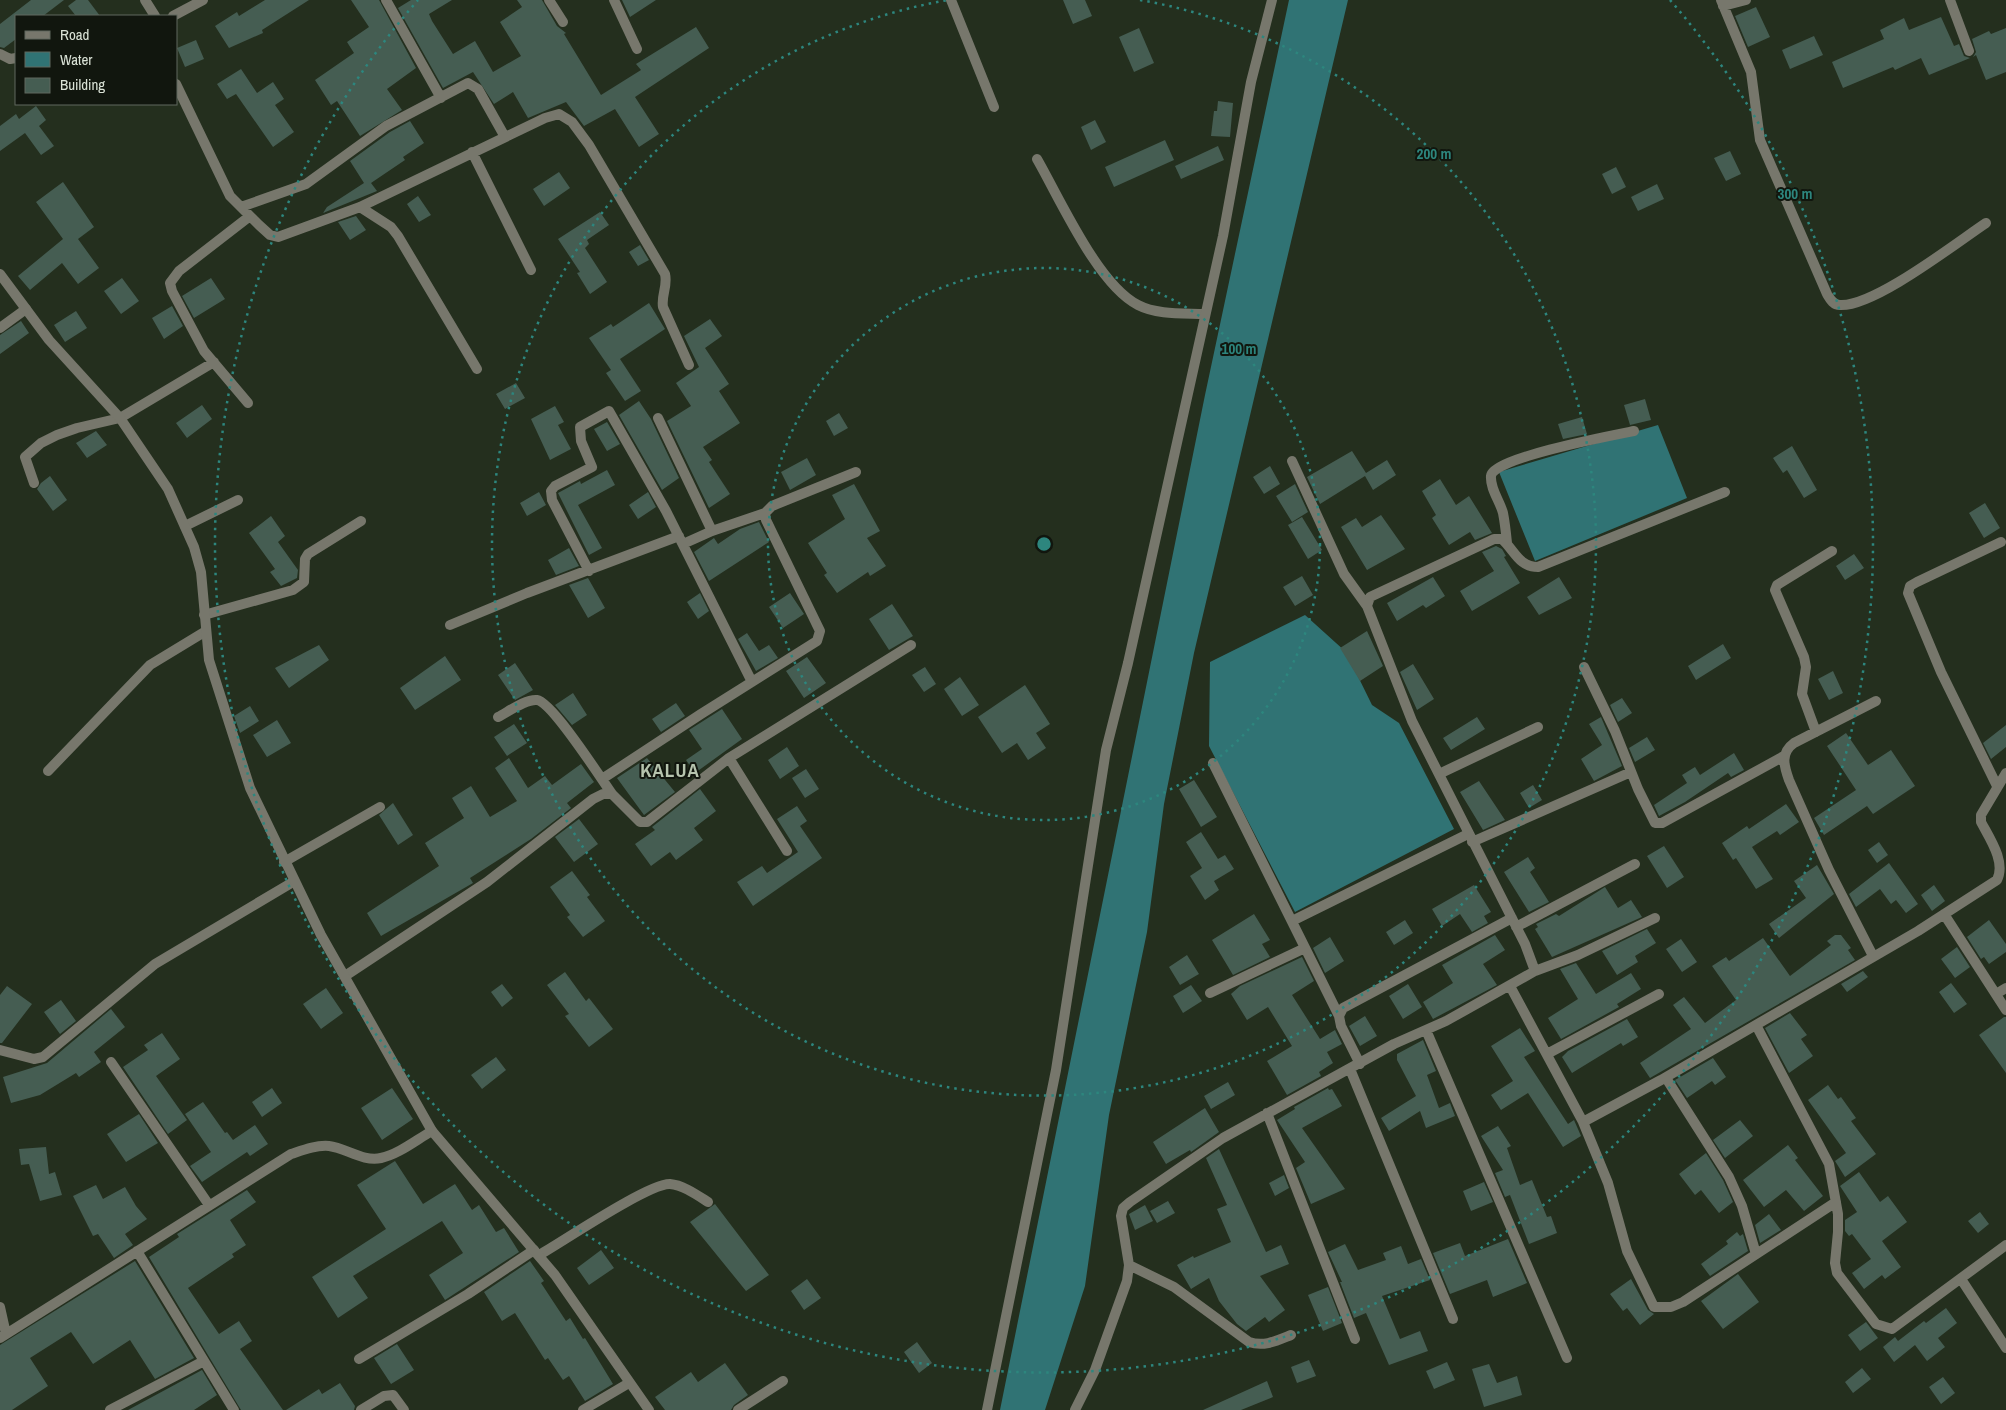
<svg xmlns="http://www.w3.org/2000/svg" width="2006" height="1410" viewBox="0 0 2006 1410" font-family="'Archivo Narrow',sans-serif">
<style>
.water{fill:#307374}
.building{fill:#455d52}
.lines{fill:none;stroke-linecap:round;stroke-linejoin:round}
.service{stroke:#77776c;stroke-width:10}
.minor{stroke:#77776c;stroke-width:10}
.tertiary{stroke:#77776c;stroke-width:10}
.ring{fill:none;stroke:#2d867e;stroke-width:2.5;stroke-dasharray:2.5 5}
.labels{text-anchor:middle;stroke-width:4;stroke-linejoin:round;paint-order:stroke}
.district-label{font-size:19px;font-weight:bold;letter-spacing:1px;fill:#b6c4ae;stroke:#11160e}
.centre{fill:#2d867e;stroke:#11160e;stroke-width:2.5}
.ring-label{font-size:15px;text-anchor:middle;font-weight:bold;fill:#2d867e;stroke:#11160e;stroke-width:4;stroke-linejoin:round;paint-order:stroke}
</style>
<rect width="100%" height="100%" fill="#242f1e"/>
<!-- water -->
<path class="water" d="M1289,0H1348L1194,653L1164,804L1147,932L1109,1115L1085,1286L1045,1410H1000L1205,395Z
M1658,425L1687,498L1535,561L1499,472Z
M1305,615L1346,652L1372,705L1399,723L1454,829L1295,912L1209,746L1210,662Z"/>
<!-- building -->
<path class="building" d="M31,0H64L43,16H16V39L4,48L0,47V24Z
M76,0H88L100,16H76L68,6Z
M265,0H309L262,30L263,33L229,48L215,26L237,12L239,16Z
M351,0H379L416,68L387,89L402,110L360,136L337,101L331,105L315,80L354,53L347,42L369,27Z
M411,0H452L429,14L432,21L453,54L475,41L493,72L521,56L500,22L522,7L517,0H542L557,26L566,33L564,34L601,95L641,70L636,64L696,27L709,48L635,97L659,134L639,147L615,109L584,126L566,102L528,118L513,92L494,104L473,72L443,88L398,8Z
M622,0H656L630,17Z
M1063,0H1085L1092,16L1073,24Z
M1756,7L1770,37L1748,47L1735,16Z
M1941,17L1954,46L1959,44L1964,56L1970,58L1929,75L1921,58L1895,70L1893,67L1843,88L1832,62L1884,39L1880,30L1904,18L1909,30Z
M1139,28L1154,63L1134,72L1119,37Z
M2006,28V72L1986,80L1976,55L1973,57L1976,52L1972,39L1989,31L1991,34Z
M1814,36L1823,55L1790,69L1782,50Z
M196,40L204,59L185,67L177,48Z
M241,69L257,93L273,82L284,99L275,105L294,132L273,147L236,94L227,99L217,84Z
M1218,101L1233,103L1230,137L1211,136L1214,111H1217Z
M36,106L46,120L39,126L54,146L41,155L25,133L0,151V126L16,114L19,119Z
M1095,120L1106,142L1091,150L1081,127Z
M410,121L424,143L403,157L405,160L371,183L377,191L323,213L327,207L364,183L350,161L390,132Z
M1165,140L1174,160L1114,187L1105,167Z
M1218,146L1224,160L1181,179L1175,166Z
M1730,151L1741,174L1726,181L1714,158Z
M1616,167L1626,187L1612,194L1602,174Z
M559,172L570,188L544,206L533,189Z
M63,182L94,227L78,239L99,268L78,284L62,263L30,290L18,276L63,239L36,202Z
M1657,184L1664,199L1638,211L1631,197Z
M418,196L431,215L419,222L407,204Z
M600,212L609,225L587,240L589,244L585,248L607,282L590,294L577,273L580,272L558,239Z
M356,216L366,230L350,240L338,222Z
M640,245L649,260L638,266L629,252Z
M122,278L139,301L121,314L104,291Z
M211,278L225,299L194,318L182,296Z
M649,303L665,329L620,359L641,391L625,401L606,373L611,370L589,338L611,324L613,327Z
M172,306L183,326L164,339L152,318Z
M76,311L87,328L65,342L54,325Z
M710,319L722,336L705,348L729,384L719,391L740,423L703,447L712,460L709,462L730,494L709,508L667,421L691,406L676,383L699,367L684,336Z
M21,321L29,333L0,354V335Z
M516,383L525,398L505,409L496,394Z
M1645,399L1651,420L1630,425L1624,405Z
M639,401L651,419L679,478L662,490L619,415Z
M202,405L212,419L187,438L176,423Z
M555,406L564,422L558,425L571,449L550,460L531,419Z
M839,413L848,428L834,436L826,421Z
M1582,417L1587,434L1563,439L1558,424Z
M607,422L620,444L607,451L594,429Z
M96,431L107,445L87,458L76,443Z
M1792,446L1817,490L1804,498L1787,470L1783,473L1773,458Z
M1352,451L1366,473L1387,460L1396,475L1373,490L1365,476L1320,504L1307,477Z
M807,458L816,475L790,490L781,472Z
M1270,466L1280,484L1264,494L1253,477Z
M607,470L615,485L578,505L602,548L589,555L558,493L580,481L581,484Z
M50,476L67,500L53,511L37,489L41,483Z
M1440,479L1456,505L1469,496L1492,533L1475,540L1470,532L1449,545L1432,518L1436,515L1422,491Z
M854,484L880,531L867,538L886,566L870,576L868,572L837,593L824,575L827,573L808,543L845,519L832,495Z
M1295,484L1308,512L1292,522L1276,496Z
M539,492L546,505L527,516L520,503Z
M648,492L656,507L638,519L629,505Z
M1985,503L2000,528L1984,538L1969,513Z
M1381,515L1405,549L1367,570L1341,527L1356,518L1362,527Z
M271,516L285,536L278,542L298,570L297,578L281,586L270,572L275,569L249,533Z
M1302,517L1322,550L1308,559L1288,525Z
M759,522L769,542L709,581L694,552L714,538L718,544L740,529Z
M1496,546L1502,549L1506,556L1504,557L1520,583L1472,611L1460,591L1494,571L1482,552Z
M569,548L579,566L556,575L548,560Z
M1854,554L1864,568L1845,580L1836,566Z
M1302,576L1313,595L1295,606L1283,587Z
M1433,577L1445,596L1426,608L1423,605L1397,621L1387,603Z
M1559,577L1572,598L1539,615L1527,597Z
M588,578L605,608L588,618L569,585Z
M700,593L709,611L698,619L687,602Z
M790,593L804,614L783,628L769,607Z
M892,604L913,636L889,650L869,619Z
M1367,631L1383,666L1360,681L1340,648Z
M747,633L759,651L769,645L778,658L756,671L738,639Z
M1723,644L1731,658L1696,680L1688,666Z
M319,645L329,660L289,688L275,668Z
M445,656L461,680L415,710L400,688Z
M807,657L826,683L804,698L786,671Z
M515,663L533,690L515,700L498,675Z
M1413,664L1434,699L1417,710L1400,672Z
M925,667L936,684L924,692L912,675Z
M1833,671L1843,693L1829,700L1818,679Z
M960,677L979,705L962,716L944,689Z
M1025,685L1050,724L1036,733L1046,748L1028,760L1017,743L1002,753L978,717Z
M573,693L587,715L572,725L555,705Z
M1622,698L1632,713L1618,722L1610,705Z
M676,703L685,716L661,732L652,719Z
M250,706L259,721L240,733L234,716Z
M722,709L742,739L695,773L686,760L702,749L689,730Z
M1477,717L1485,729L1451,750L1443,738Z
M1601,717L1622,766L1594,781L1581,759L1602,745L1589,724Z
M277,720L291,743L267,757L253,735Z
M514,724L527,743L507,756L494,737Z
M2006,725V747L1991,759L1983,743Z
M1846,733L1868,765L1891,750L1915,786L1873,814L1867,806L1824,835L1814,818L1856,790L1827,746Z
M1647,737L1655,750L1635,762L1629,748Z
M787,747L799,766L780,779L768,760Z
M1734,753L1744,770L1731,777L1728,773L1685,802L1659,816L1654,805L1687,783L1682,775L1695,767L1700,775Z
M509,758L528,788L545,776L552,785L581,764L594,782L567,803L571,808L531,839L470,878L473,883L381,936L367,913L439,866L425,843L464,818L452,798L471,786L490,817L517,801L495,768Z
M647,758L675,792L644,815L617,778Z
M806,769L819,789L805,798L792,778Z
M1194,780L1217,817L1201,827L1179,789Z
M1479,781L1505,820L1483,830L1460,792Z
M1533,785L1542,800L1529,808L1520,793Z
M700,789L716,811L694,828L703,840L676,860L670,852L651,866L635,844L655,830L652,827Z
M393,803L413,835L398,845L379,815Z
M1786,804L1799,822L1780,835L1777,831L1752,847L1773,879L1756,889L1736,858L1733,860L1722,843L1747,826L1749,829Z
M797,806L807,821L800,826L822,858L753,906L737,882L762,866L767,873L798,852L777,819Z
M579,819L598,844L574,862L555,837Z
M1201,832L1218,859L1225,855L1234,869L1214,881L1219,890L1205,900L1190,876L1202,868L1186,842Z
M1879,842L1888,855L1877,863L1868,850Z
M1664,846L1684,877L1667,888L1647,856Z
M1528,857L1535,868L1530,872L1549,902L1529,912L1504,872Z
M1889,863L1918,904L1906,913L1896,900L1891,904L1880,889L1856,907L1849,894Z
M1817,865L1834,894L1779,938L1769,924L1806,898L1794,881Z
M572,871L590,895L587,897L605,921L583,937L567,917L570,915L550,887Z
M1474,885L1491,912L1484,916L1488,923L1472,932L1460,914L1442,926L1432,909Z
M1934,885L1945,901L1932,911L1921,895Z
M1605,887L1618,908L1631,900L1642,917L1552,957L1535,929L1538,927L1536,924L1556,914L1559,916Z
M1254,914L1270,940L1262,944L1270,957L1233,975L1212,940Z
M1405,920L1413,933L1394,945L1386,932Z
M1989,920L2006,944V952L1989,964L1984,957L1981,959L1967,937Z
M1647,929L1656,943L1635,956L1638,962L1617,975L1602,951Z
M1495,935L1505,950L1483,964L1497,985L1433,1019L1423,1002L1453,983L1442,965Z
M1835,935H1841L1851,948L1848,950L1855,960L1650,1078L1640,1063L1691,1029L1673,1005L1684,997L1705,1023L1736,1000L1712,966L1726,957L1729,961L1763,938L1790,976L1831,945L1827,941Z
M1330,937L1344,961L1325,973L1313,948Z
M1681,939L1697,962L1682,972L1666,949Z
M1957,947L1970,967L1955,978L1941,959Z
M1187,955L1199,974L1180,985L1169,967Z
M1302,957L1314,981L1292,995L1320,1039L1335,1030L1342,1044L1327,1052L1333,1063L1319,1072L1321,1076L1287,1095L1267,1061L1292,1046L1268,1007L1247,1020L1231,994L1240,986Z
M1576,963L1596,994L1631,973L1641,989L1617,1004L1619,1007L1561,1039L1548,1018L1578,999L1560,969Z
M1863,971L1868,977L1847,992L1841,984Z
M565,972L586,1001L589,998L613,1029L589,1047L565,1016L569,1014L547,985Z
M1951,983L1967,1004L1954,1013L1939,992Z
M502,984L513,998L502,1007L491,992Z
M1408,984L1422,1007L1403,1019L1389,996Z
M1191,985L1202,1001L1183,1013L1173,996Z
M7,986L32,1004L2,1043H0V995Z
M326,988L343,1013L321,1029L303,1004Z
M61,1000L76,1021L60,1034L44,1012Z
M111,1009L125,1027L94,1052L101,1062L79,1077L76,1073L40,1095L11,1103L3,1077L47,1063Z
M1790,1013L1807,1035L1801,1039L1813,1056L1789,1073L1765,1028Z
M1365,1016L1377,1036L1360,1046L1349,1026Z
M2004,1017H2006V1073L1979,1035Z
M1627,1019L1638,1037L1623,1046L1621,1043L1572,1073L1562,1057L1568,1051Z
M1520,1028L1535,1051L1524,1057L1568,1124L1574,1120L1581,1136L1563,1147L1528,1093L1501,1110L1491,1095L1513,1081L1491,1046Z
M162,1033L180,1059L156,1076L187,1120L168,1134L123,1067L148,1050L144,1045Z
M1423,1040L1436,1071L1427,1075L1439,1108L1450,1103L1455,1116L1426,1128L1420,1111L1389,1131L1381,1118L1416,1096L1397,1060V1054Z
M496,1057L506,1070L482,1089L471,1075Z
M1713,1058L1726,1077L1715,1085L1712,1081L1687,1098L1675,1080Z
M1228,1082L1235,1095L1211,1109L1204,1096Z
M1828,1085L1838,1099L1841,1097L1856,1118L1851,1121L1876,1154L1845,1177L1835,1161L1846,1153L1808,1100Z
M272,1088L282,1103L262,1117L252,1102Z
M392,1088L413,1119L382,1140L361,1108Z
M1328,1088L1329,1090L1332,1089L1342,1106L1302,1128L1345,1189L1311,1204L1296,1168L1305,1162L1277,1120L1295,1109L1294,1107Z
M203,1102L225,1133L227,1132L233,1140L255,1125L268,1144L250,1156L247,1152L202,1182L190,1166L211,1152L185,1114Z
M1205,1108L1219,1132L1191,1152L1190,1150L1166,1164L1153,1142Z
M139,1114L158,1143L126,1162L107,1134Z
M1740,1120L1753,1136L1725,1158L1713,1140Z
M1498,1126L1511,1146L1507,1148L1520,1185L1532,1180L1547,1217L1551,1216L1557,1233L1529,1244L1510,1195L1505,1197L1495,1173L1503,1170L1481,1136Z
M1788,1145L1798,1158L1795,1160L1823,1196L1804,1211L1786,1190L1764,1207L1743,1180Z
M46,1147L49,1174L55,1172L62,1195L40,1201L29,1164L21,1165L19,1149Z
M1219,1149L1266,1252L1281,1245L1289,1264L1260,1276L1285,1310L1269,1322L1265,1317L1246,1331L1237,1324L1219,1301L1209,1278L1191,1289L1177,1265L1193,1256L1194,1258L1231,1242L1217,1209L1227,1205L1206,1158Z
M1706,1153L1723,1180L1733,1202L1719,1213L1701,1190L1695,1195L1679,1174Z
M395,1161L423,1204L455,1184L472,1210L479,1205L496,1232L504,1228L519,1252L445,1300L429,1275L463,1253L442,1221L353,1276L368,1298L338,1318L312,1277L386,1229L357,1185Z
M1859,1172L1880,1202L1888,1196L1907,1222L1882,1241L1901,1267L1885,1279L1882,1275L1864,1289L1852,1273L1871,1259L1852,1234L1849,1236L1845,1231V1220L1857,1212L1840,1186Z
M1284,1175L1289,1188L1275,1196L1269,1183Z
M1484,1182L1493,1202L1471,1211L1463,1191Z
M96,1185L103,1199L125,1187L136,1206L147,1219L125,1234L133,1245L114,1258L98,1234L93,1236L73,1196Z
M247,1190L256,1202L230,1220L246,1245L232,1254L234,1257L188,1288L219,1334L239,1321L252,1341L240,1349L283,1410H241L149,1257L179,1237L177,1234Z
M1168,1201L1175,1213L1157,1223L1150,1211Z
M715,1204L769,1275L746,1291L690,1222Z
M1145,1205L1153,1221L1135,1230L1129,1214Z
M1980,1212L1989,1224L1978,1233L1968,1221Z
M1769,1214L1781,1230L1760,1243L1755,1225Z
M1737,1232L1740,1236L1743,1234L1748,1251L1710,1276L1701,1264L1728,1244L1726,1241Z
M1508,1239L1527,1283L1493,1297L1487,1280L1450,1294L1433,1253L1460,1243L1465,1256Z
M1345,1244L1358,1270L1386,1260L1383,1253L1401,1246L1408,1264L1421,1259L1430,1280L1382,1296L1400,1339L1420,1331L1428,1351L1389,1365L1366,1313L1354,1318L1340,1282H1342L1328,1252Z
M601,1250L614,1268L589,1285L577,1268Z
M135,1261L194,1358L155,1379L130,1340L93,1364L71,1332L30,1358L48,1386L12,1410H0V1345Z
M530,1261L544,1281L541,1283L566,1321L570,1318L583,1339L585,1338L613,1384L585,1401L569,1376L563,1380L548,1358L545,1360L515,1313L502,1321L484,1292Z
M1738,1274L1759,1302L1723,1329L1701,1301Z
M807,1279L821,1298L804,1310L791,1291Z
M1631,1279L1648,1310L1654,1314L1640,1325L1627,1308L1623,1311L1610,1294Z
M1328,1287L1342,1323L1323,1331L1308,1295Z
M1946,1308L1957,1323L1938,1338L1945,1347L1927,1361L1915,1345L1894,1362L1883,1347L1895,1337L1898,1341L1924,1321L1926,1323Z
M1866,1322L1878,1338L1860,1351L1848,1335Z
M917,1342L932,1363L919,1373L904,1352Z
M397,1344L414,1370L391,1384L374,1358Z
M1309,1360L1316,1376L1297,1383L1291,1367Z
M1447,1362L1455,1380L1434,1389L1426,1371Z
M725,1363L748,1395L734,1405L731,1410H665L655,1397L691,1372L698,1382Z
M1489,1364L1497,1383L1517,1376L1522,1395L1484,1407L1472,1369Z
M1862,1368L1871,1379L1853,1393L1845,1382Z
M202,1370L217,1395L194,1410H128Z
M1943,1377L1955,1393L1941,1404L1929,1387Z
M1267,1381L1273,1397L1241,1410H1203Z
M340,1383L355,1406L354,1410H286L319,1389L322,1394Z"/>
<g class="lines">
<!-- service -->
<path class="service" d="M1037,159C1060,199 1098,285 1138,305C1157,315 1184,313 1205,314"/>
<!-- minor -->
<path class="minor" d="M145,0L155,16
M386,0L441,98
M549,0L563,22
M614,0L637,49
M951,0L994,107
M1721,0L1751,72L1760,140L1827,294C1830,299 1833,305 1840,305C1874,307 1956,243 1986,223
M1950,0L1969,51
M1723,6L1746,0
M173,16L203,0
M0,54L10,59L16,58
M176,84L230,196L259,225L270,235L278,237L360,207L545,118L559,114L572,122L589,145L665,274C668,286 661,295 663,307L689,365
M472,152L531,270
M241,207L306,184L386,126L468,83L478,89L505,137
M360,207L391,227L398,236L477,369
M0,328L26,309
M248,403L204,351L172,291L170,283L179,271L250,216
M658,418L712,531
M1292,461L1344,574L1367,606
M34,483L25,457L41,443L57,435L77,428L120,418L214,362
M185,526L238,500
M1507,543C1506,533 1505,523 1503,513C1500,501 1490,489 1491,476C1492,458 1614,435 1634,431
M683,544L712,531L765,513
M589,571L552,500L551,491L555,486L592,467L581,441L580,427L609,411L666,511L752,682
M204,615L293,590L304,582L305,559L308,554L361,521
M450,625L527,593L679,536
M1584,667L1615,731L1638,789L1655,823H1662L1784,756
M498,717C508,712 525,699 537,700C552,702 600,777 612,794
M1816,732L1802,694L1806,667L1804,657L1775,590L1777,585L1832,551
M729,758L787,851
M1213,763L1339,1016
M48,771L150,665L206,631
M1439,774L1538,727
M602,779L701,714L817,641L820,631L766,520L765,513L772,506L856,472
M1997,786L1941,672L1908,593L1910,586L1917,582L2001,542
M1472,842L1631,772
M284,862L380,807
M1944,914L2006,1010
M1292,921L1468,834
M1516,927L1635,864
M1873,956L1829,870L1789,780C1784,766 1780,753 1794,743L1876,701
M1535,971L1525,944L1412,721L1367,606L1370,597L1494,539H1502C1515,551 1519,567 1538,567L1725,492
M345,976L487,882L593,799L603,794H612L640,822H647L729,758L911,645
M1510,986L1583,1122L1608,1183L1627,1251L1654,1307H1671L1683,1302L1836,1202
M1210,993L1305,948
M1996,994L2006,988
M1756,1025L1829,1164L1838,1214V1232L1835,1263L1837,1273L1876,1324L1892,1329L2006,1245
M1426,1030L1567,1358
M0,1050L34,1059L43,1057L155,964L293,882
M1547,1054L1659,994
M111,1062L209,1205
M1360,1064L1341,1026L1339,1016L1343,1008L1512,918
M1350,1069L1453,1319
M1666,1078L1729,1177L1742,1206L1756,1254
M1267,1113L1355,1339
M1583,1122L1661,1080L1918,931L1997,880C2006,862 1990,839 1981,822V815L2006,773
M137,1251L234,1410
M539,1255C562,1242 649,1183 670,1184C683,1185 697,1195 708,1202
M1129,1265L1174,1287L1249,1342C1264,1347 1276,1341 1291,1335
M1961,1279L2006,1348
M0,1307L6,1334
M0,1338L291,1154C303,1150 315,1145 329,1146C346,1148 363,1162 381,1158C399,1154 416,1140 432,1131
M359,1359L468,1294L534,1250
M110,1410L204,1361
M361,1410L384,1396L393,1395L404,1410
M583,1410L629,1383
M738,1410L783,1381
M987,1410L1056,1070L1106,750L1128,663L1223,236L1251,82L1272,0
M1075,1410L1095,1370L1127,1281L1129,1265L1121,1216L1123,1208L1130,1202L1223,1138L1394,1044L1446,1021L1535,971L1578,955L1655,918"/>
<!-- tertiary -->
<path class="tertiary" d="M0,274L49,340L120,418L168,489L194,547L201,572L209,660L250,788L321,935L432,1131L555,1275L649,1410"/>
</g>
<!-- distance rings -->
<g class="ring">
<circle cx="1044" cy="544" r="276"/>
<path d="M1140 0A552 552 0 1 1 948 0"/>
<path d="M1670 0A829 829 0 1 1 418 0"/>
</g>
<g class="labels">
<!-- district labels -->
<g class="district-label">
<text x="670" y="777">KALUA</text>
</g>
</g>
<circle cx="1044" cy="544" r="8" class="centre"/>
<g class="ring-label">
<text x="1434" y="159">200 m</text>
<text x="1795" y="199">300 m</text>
<text x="1239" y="354">100 m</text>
</g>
<!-- legend -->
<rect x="15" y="15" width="162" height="90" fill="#11160e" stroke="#61685e"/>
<rect x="25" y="31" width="25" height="8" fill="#77776c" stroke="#61685e"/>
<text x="60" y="40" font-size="15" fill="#dae2d6">Road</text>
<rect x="25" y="52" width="25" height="15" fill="#307374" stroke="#61685e"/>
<text x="60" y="65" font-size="15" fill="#dae2d6">Water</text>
<rect x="25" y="78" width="25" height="15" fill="#455d52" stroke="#61685e"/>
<text x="60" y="90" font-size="15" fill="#dae2d6">Building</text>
</svg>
